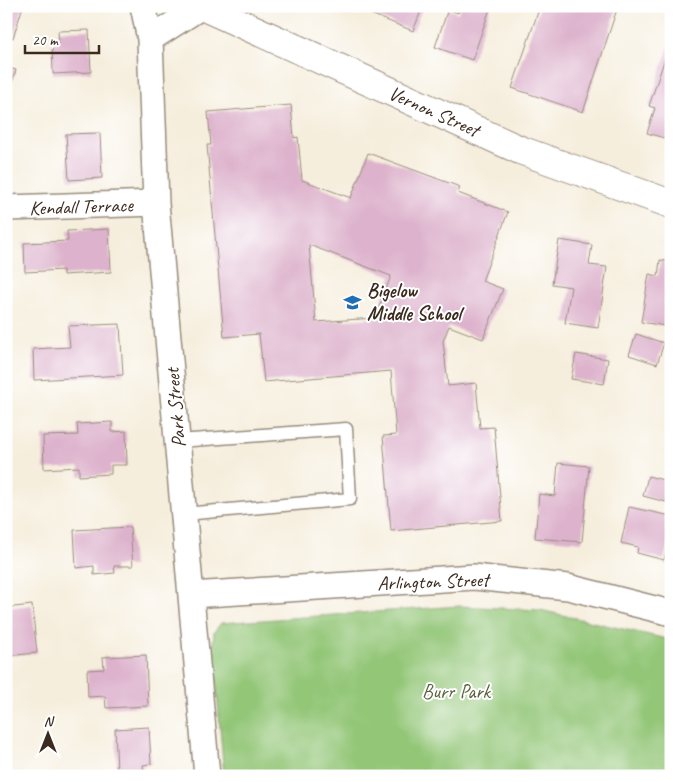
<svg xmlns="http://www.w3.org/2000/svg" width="677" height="782" viewBox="0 0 677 782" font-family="Caveat,sans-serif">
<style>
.green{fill:#93c677;stroke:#67784a}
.building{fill:#ddb2cc;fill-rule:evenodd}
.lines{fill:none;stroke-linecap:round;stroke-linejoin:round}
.lane-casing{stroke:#988c7e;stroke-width:15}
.street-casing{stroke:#988c7e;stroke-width:28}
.secondary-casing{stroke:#988c7e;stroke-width:30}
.lane{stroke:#fff;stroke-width:12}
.street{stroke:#fff;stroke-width:25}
.secondary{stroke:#fff;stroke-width:28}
.labels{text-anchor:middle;stroke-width:4;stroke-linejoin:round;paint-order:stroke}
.street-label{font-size:20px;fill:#3b2a1e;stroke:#fff}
.poi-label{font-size:20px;font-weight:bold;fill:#3b2a1e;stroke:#fff;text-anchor:start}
.park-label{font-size:20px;fill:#5a613d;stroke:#fff}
</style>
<rect width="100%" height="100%" fill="#fff"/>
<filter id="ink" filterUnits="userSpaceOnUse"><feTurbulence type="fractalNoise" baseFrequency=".02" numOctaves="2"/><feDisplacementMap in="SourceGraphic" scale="10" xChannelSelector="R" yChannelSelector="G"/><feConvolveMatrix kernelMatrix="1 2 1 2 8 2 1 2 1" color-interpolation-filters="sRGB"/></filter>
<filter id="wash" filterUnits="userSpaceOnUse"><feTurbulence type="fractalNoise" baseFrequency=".0096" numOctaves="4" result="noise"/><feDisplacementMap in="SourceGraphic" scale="20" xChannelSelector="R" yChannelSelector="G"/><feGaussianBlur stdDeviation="1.12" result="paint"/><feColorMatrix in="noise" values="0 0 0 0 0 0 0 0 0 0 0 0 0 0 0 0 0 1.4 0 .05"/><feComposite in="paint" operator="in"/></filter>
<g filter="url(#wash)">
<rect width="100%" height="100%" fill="#f6eedd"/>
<!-- green -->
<path class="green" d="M459,606L540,610L671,640V776H224L213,643L214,632L221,623Z"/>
<g id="blocks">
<!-- building -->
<path class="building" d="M6,6H23L13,38L6,36Z
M362,6H423L413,31L361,10Z
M461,6H491L472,60L435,47L448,9L458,13Z
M540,6H618L583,112L512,88Z
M89,30L91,72L53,74L52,44L59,43L58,31Z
M671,40V140L647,133L655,108L649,106Z
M6,67L16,70L9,91H6Z
M291,105L294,138L298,137L302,180L351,198L368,153L460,187L458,193L508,212L482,281L503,289L483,339L449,326L443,341L448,386L476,383L480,428L494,427L502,521L391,531L383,436L396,435L391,371L264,382L259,334L224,337L207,145H211L208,112ZM309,245L391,276L375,318L316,322Z
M100,133L102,178L69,180L66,134Z
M109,229L111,272L63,275V270L25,272L24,243L68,241L67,231Z
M559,240L592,245L589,265L607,267L598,328L565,323L571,287L552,284Z
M660,260L671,262V327L641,322L649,274L658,276Z
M120,324L123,375L34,380L33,349L70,347L68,326Z
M636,334L664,343L657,364L629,355Z
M576,354L608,359L604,384L571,379Z
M112,422V432L126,431L127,465H111V474L79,476V467L44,469L43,436L78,435L77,424Z
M558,463L589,466L582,542L535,538L539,494L555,496Z
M648,476L671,482L666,502L643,496Z
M629,507L671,516V531L664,560L637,553L638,547L621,543Z
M130,527L133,566H114L115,573L94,575V566L76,568L74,530Z
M32,605L37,653L6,656V608Z
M146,655L148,706L106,708L105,696L88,697L87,670L104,669L103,657Z
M149,727L151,764L143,765L144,776H130V770H117L115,729Z"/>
</g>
</g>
<g filter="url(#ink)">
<use href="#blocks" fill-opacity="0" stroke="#988c7e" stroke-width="1"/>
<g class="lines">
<defs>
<path id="lane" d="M178,441L346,429L350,499L184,514"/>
<path id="street" d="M143,6L150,39L156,203L207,776
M150,39L202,6
M6,208L156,203
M191,595L474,577L568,587L671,613"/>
<path id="secondary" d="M202,6L520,150L671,204"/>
</defs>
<!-- lane casing -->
<use href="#lane" class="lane-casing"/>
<!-- street casing -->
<use href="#street" class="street-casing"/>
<!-- secondary casing -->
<use href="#secondary" class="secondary-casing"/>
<!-- lane -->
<use href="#lane" class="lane"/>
<!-- street -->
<use href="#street" class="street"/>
<!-- secondary -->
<use href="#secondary" class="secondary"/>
</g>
</g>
<!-- icons -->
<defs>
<symbol id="school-bare" viewBox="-9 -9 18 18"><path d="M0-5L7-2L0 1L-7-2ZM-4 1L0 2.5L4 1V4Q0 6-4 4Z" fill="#1f6fb2" stroke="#fff" stroke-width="2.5" paint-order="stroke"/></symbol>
</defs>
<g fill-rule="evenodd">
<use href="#school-bare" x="340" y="290" width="25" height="25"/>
</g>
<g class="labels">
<!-- street labels -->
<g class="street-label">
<text transform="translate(434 111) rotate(24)" y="7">Vernon Street</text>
<text transform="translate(81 206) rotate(-2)" y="7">Kendall Terrace</text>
<text transform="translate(175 408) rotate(-95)" y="7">Park Street</text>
<text transform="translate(433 581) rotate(-2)" y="7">Arlington Street</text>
</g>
<!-- poi labels -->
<g class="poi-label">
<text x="367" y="297">Bigelow<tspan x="367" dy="23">Middle School</tspan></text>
</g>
<!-- park labels -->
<g class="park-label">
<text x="456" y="698">Burr Park</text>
</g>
</g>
<!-- margin -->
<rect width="677" height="782" fill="none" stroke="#fff" stroke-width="25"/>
<!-- north arrow -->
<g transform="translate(48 734)" stroke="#ffffff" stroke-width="4" paint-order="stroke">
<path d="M0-4L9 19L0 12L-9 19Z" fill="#3b2a1e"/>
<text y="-8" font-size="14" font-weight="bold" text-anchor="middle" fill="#3b2a1e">N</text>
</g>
<!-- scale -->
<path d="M25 45v8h74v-8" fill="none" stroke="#3b2a1e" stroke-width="2.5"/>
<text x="32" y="45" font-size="15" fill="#3b2a1e" stroke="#ffffff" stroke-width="4" paint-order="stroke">20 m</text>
</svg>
